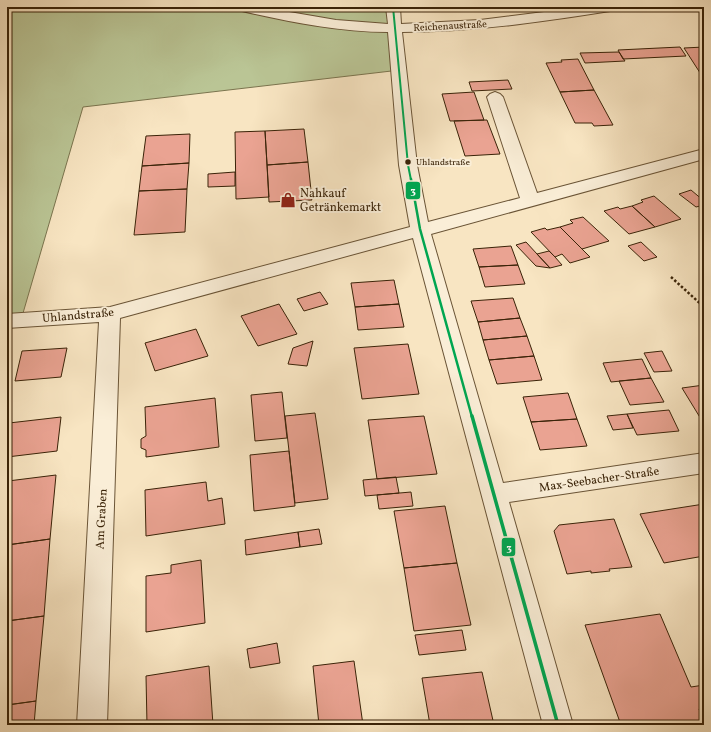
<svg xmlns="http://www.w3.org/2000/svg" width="711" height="732" viewBox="0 0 711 732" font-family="Vollkorn,serif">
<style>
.green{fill:#bac595;stroke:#7a744e}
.building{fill:#eaa392;stroke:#3a2308}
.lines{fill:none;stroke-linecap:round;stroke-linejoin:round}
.minor-casing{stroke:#6a5436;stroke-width:2}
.path{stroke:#3a2308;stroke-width:2.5;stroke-dasharray:2.5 2;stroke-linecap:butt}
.minor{fill:#faeed7;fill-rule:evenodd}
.bus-1-far2-casing{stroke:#faeed7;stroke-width:4}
.bus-1-far1-casing{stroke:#faeed7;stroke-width:5}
.bus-1-casing{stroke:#faeed7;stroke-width:6}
.bus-1-far2{stroke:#00a651;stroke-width:2}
.bus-1-far1{stroke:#00a651;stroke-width:2.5}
.bus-1{stroke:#00a651;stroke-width:3.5}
.bus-dot{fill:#3a2308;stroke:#faeed7;stroke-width:1.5}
.labels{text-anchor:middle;stroke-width:4;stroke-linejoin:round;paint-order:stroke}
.far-bus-label{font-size:9px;fill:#3a2308;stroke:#faeed7;text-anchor:start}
.far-street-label{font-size:10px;fill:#3a2308;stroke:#faeed7}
.poi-label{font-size:12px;fill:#3a2308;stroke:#faeed7;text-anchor:start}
.street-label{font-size:12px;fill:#3a2308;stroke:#faeed7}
.line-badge{stroke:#faeed7;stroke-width:1.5}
.badge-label{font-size:11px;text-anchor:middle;font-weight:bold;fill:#fff}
</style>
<rect width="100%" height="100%" fill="#f8e5c2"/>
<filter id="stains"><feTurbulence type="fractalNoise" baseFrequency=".005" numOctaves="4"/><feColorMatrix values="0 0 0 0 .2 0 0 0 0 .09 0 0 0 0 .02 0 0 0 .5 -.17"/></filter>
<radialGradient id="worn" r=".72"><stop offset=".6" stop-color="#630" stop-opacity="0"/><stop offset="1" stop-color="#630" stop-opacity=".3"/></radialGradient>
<!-- green -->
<path class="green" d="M7,7H393L400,70L83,107L21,320L7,321Z"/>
<!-- building -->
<path class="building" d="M680,47L686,56L623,59L618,50Z
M704,47V79L684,48Z
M619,52L625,61L585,63L580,53Z
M578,59L594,90L560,92L546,63L562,62L561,60Z
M508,80L512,89L472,91L469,82Z
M594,90L613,125L594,126L592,123H575L560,92Z
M474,92L484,120L450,121L442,94Z
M487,120L500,154L465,156L454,121Z
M304,129L308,162L267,165L265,131Z
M265,131L269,197L236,199L235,132Z
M190,134L189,163L142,166L146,136Z
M308,162L312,200L269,202L267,165Z
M189,163L187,189L139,191L142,166Z
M235,172V186L208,187V174Z
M187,189L185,232L134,235L139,191Z
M691,190L704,201V205L696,207L679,194Z
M654,196L681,219L655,227L632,206L643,202L641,200Z
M632,206L655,227L629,234L604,211L618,207L620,209Z
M583,217L609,241L582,249L560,227L573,223L570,220Z
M560,227L590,257L570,263L562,254L555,257L531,232L545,228L547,230Z
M526,242L537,254L550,268L536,266L516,245Z
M641,242L657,257L644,261L628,246Z
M511,246L518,265L479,267L473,249Z
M549,251L555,257L562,265L550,268L537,254Z
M518,265L525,284L485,287L479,267Z
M394,280L399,304L355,307L351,283Z
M320,292L328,304L304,311L297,299Z
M513,298L520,318L478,322L471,301Z
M279,304L297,334L258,346L241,316Z
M399,304L404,327L358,330L355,307Z
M520,318L527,336L483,340L478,322Z
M196,329L208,356L155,371L145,343Z
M527,336L534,356L489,360L483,340Z
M313,341L307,366L288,364L293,348Z
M408,344L419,394L362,399L354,348Z
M67,348L61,377L15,381L22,351Z
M662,351L672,371L654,372L644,353Z
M534,356L542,380L497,384L489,360Z
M642,359L651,378L611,382L603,363Z
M651,378L664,402L630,405L619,381Z
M704,385V424L682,388Z
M282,392L287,438L255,441L251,395Z
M568,393L577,419L531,422L523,397Z
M215,398L219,447L146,457V450L141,448V439L146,436L145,407Z
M669,410L679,431L637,435L627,414Z
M315,413L328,499L295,503L285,416Z
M627,414L633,428L613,430L607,416Z
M424,416L437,474L377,479L368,420Z
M61,417L57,451L7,457L9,423Z
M577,419L587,446L540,450L531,422Z
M289,451L295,506L254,511L250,455Z
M56,475L50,539L7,545L8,481Z
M396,477L399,493L365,496L363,480Z
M206,482L208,501L222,498L225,524L146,536L145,490Z
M411,492L413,506L379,509L377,495Z
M704,504V556L664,563L640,514Z
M445,506L457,563L404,568L394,511Z
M614,519L632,567L609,569L610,571L591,573V571L567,574L554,531L559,525Z
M319,529L322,544L300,547L298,532Z
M298,532L300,547L246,555L245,540Z
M50,539L44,616L7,621V545Z
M201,560L205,623L146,632V576L171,573V565Z
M457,563L471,625L414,631L404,568Z
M660,614L691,687L704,685V708L699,709L704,721V725H621L585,625Z
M44,616L36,701L7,705V621Z
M462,630L466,650L419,655L415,635Z
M277,643L280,663L250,668L247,649Z
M354,661L363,725H319L313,666Z
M209,666L213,725H147L146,676Z
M482,672L494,725H430L422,678Z
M36,701L34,725H7V705Z"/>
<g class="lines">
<defs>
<path id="minor" d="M235,7H260L336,20L388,24L386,7H400L401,24L480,20L584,7H617L615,10L610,11C541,22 472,32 402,32L417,165L428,222L520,198L487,97L490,94L495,92L500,94L503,97L537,193L704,149V159L431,234L503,483L704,453V473L509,502L573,725H543L413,238L120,318L107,725H77L99,322L7,328V314L110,307L410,227L399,165L388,32C339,32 290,22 242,11L237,10Z"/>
</defs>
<!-- minor casing -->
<use href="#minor" class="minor-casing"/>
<!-- path -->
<path class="path" d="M671,277L704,307"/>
<!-- minor -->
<use href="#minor" class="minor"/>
<defs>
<path id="bus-1-far2" d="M393,7L408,165L411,180"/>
<path id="bus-1-far1" d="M411,179L420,229L472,417"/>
<path id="bus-1" d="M472,416L558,725"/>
</defs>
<!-- bus-1-far2 casing -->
<use href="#bus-1-far2" class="bus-1-far2-casing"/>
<!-- bus-1-far1 casing -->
<use href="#bus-1-far1" class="bus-1-far1-casing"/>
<!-- bus-1 casing -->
<use href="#bus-1" class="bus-1-casing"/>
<!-- bus-1-far2 -->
<use href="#bus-1-far2" class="bus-1-far2"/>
<!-- bus-1-far1 -->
<use href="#bus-1-far1" class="bus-1-far1"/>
<!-- bus-1 -->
<use href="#bus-1" class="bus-1"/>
</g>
<!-- icons -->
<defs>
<symbol id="shop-bare" viewBox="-9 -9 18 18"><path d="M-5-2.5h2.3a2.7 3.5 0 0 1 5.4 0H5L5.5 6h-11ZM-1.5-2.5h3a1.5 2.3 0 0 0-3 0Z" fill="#8f2418" stroke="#faeed7" stroke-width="2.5" paint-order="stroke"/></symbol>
</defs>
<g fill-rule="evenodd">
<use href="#shop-bare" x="277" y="189" width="22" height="22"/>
</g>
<!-- markers -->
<circle class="bus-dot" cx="408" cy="162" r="3.5"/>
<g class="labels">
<!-- far-bus labels -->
<g class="far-bus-label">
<text x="416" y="165">Uhlandstraße</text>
</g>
<!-- far-street labels -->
<g class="far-street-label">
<text transform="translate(450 25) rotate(-3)" y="4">Reichenaustraße</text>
</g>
<!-- poi labels -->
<g class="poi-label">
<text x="300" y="197">Nahkauf<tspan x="300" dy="14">Getränkemarkt</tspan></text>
</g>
<!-- street labels -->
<g class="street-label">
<text transform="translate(78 315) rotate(-5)" y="4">Uhlandstraße</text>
<text transform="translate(599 479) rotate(-8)" y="4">Max-Seebacher-Straße</text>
<text transform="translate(101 519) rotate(-87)" y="4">Am Graben</text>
</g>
</g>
<g class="line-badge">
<rect x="405" y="181" width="16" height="19" rx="4" fill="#00a651"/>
<rect x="501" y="537" width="15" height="20" rx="4" fill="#00a651"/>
</g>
<g class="badge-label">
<text x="413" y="194">3</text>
<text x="509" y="551">3</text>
</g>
<!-- margin -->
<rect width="711" height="732" fill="none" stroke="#f8e5c2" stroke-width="24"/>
<rect x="8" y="8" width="695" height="716" fill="none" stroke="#3a2308" stroke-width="2"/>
<rect x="12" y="12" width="687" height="708" fill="none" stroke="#3a2308"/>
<rect width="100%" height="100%" filter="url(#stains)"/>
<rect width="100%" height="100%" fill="url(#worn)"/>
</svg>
